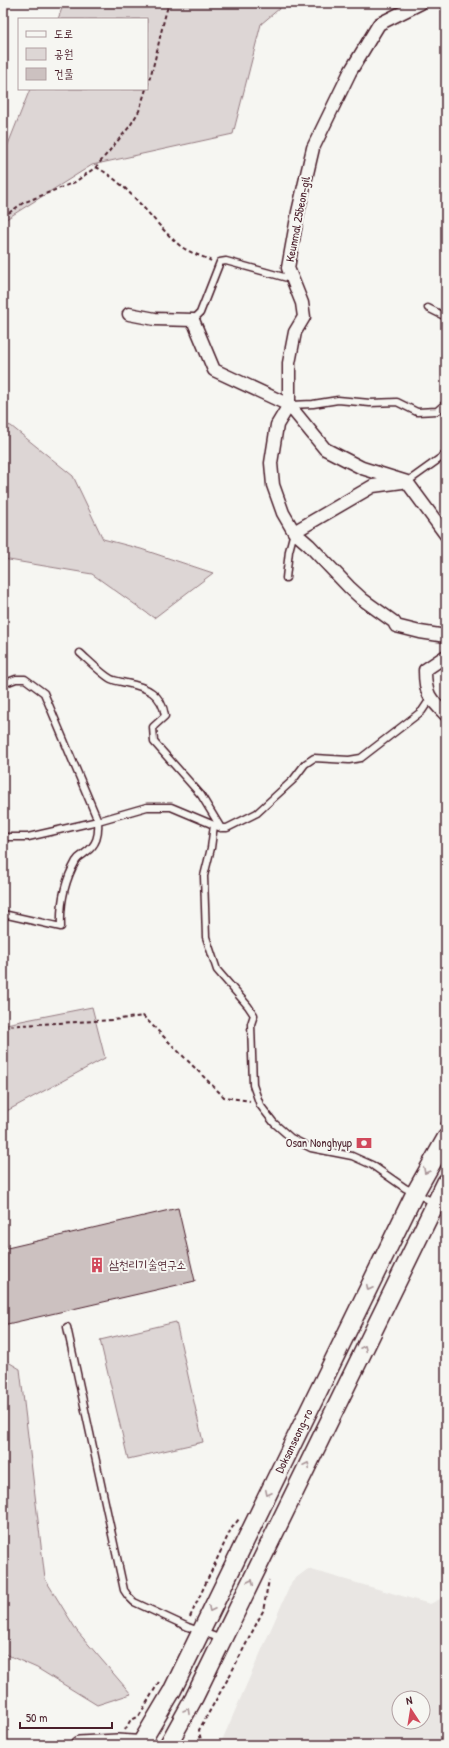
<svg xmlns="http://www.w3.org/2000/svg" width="449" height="1748" viewBox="0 0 449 1748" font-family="'Patrick Hand','Poor Story',sans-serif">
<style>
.built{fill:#e9e6e3;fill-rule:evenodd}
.green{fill:#ddd6d5;stroke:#947a80}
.building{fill:#ccc1c0;stroke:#4a1f2b}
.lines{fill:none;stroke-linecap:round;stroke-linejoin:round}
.lane-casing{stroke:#4a1f2b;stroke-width:9}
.street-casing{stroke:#4a1f2b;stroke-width:15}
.secondary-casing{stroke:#4a1f2b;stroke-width:20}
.path{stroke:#4a1f2b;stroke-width:2;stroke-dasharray:4 3;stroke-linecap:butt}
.lane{stroke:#f6f6f2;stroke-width:6}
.street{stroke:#f6f6f2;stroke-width:12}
.secondary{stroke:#f6f6f2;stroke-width:17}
.oneway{stroke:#a99598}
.labels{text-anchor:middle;stroke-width:4;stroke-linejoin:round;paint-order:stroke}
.street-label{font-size:12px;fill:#4a1f2b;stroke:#f6f6f2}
.poi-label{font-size:12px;fill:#4a1f2b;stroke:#f6f6f2;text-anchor:end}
</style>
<rect width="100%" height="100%" fill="#f6f6f2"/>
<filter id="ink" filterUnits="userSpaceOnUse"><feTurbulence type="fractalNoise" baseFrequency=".025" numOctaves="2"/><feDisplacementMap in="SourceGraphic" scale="8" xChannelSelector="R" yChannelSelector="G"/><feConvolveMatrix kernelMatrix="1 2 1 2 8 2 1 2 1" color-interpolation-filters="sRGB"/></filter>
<g filter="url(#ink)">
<!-- built -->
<path class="built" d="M308,1569L430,1604L446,1596V1745H220L292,1581ZM399,1698H423V1722H399Z"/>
<!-- green -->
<path class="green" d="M64,3H286L261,24L233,134L92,165L3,221V157L30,89H147V19H58Z
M3,424L11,426L73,476L103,539L141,549L213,573L154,618L92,574L3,559Z
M92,1007L105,1058L3,1113V1021L6,1024Z
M176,1322L203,1442L128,1459L100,1340Z
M3,1359L20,1369L45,1579L77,1631L131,1694L97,1705L37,1668L3,1653Z"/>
<!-- building -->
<path class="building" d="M178,1208L195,1281L3,1325V1249Z"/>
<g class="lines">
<defs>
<path id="lane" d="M428,308L446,317
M193,320L200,313L220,262L226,261L291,279
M290,405L313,404L338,400L370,403L397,402L417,412L437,411L446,403
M407,482L446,454
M286,578L289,551L294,532
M80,653C88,660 103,675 111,679C115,681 122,682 126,683C147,687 162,694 165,716L153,727L154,742L201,795L221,828
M3,684L16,679H25L44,693L98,821C99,835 97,845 85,853C82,856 78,857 76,861C64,882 60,903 61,927L3,914
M214,825L211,848L204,876L206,937L217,970L248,1006L254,1015L251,1024L253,1085L260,1105L274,1123L291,1138L311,1148L352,1156L372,1165L405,1188L435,1203
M3,837H28L98,821L147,807H171L221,828H227L257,813L293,780L305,764L314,758L349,760L361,758L422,711L430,699
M67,1327L124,1590L128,1596L134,1602L188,1627L222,1639"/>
<path id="street" d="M421,3L379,24L350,72L313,148L298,212L288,268L302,303L304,317L295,332L289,363V405L325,449L362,468L407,482L446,535
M129,314L155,319L193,320L214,370L289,405L277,425L271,463L273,485L283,513L294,532L309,545L349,587L362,599L394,622L396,626L420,632L446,636
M294,532L373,486L402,482
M446,656L425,670C425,694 429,698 446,715"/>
<g id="secondary">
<path d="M79,1745L117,1743L148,1745"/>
<path id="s1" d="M140,1745L172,1691L415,1193L446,1138"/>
<path d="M168,1745L194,1698L446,1182"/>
</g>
</defs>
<!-- lane casing -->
<use href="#lane" class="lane-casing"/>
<!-- street casing -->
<use href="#street" class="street-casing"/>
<!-- secondary casing -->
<use href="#secondary" class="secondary-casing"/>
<!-- path -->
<path class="path" d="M147,86C157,59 160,30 169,3
M96,167C130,185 150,219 178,244C188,253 201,255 211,261
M3,217L23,203L75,182L96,167L130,126L139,111L146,89
M3,1026L113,1020L143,1016L224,1097L250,1101
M441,1124L446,1117
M190,1617L231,1529L239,1519
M125,1730L130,1721L139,1716L160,1680
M199,1745L201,1741L199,1730L230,1675L263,1611L269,1580"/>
<!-- lane -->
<use href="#lane" class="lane"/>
<!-- street -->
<use href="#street" class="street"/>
<!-- secondary -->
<use href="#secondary" class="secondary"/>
</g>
<!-- one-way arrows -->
<defs><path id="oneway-chevron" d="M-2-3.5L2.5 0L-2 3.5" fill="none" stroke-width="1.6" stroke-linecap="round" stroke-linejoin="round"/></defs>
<g class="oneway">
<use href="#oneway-chevron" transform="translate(426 1171) rotate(119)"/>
<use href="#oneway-chevron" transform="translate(369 1288) rotate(116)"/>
<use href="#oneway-chevron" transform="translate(364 1348) rotate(-64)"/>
<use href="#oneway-chevron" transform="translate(307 1465) rotate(-64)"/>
<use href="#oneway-chevron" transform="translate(268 1493) rotate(116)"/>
<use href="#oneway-chevron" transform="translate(251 1582) rotate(-64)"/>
<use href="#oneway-chevron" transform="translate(211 1609) rotate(116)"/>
<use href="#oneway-chevron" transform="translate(187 1711) rotate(-60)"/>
</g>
</g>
<!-- icons -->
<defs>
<symbol id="bank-bare" viewBox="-9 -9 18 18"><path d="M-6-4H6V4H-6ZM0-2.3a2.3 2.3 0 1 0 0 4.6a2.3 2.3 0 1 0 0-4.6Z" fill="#d1495b" stroke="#f6f6f2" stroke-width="2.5" paint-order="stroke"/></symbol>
<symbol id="building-bare" viewBox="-9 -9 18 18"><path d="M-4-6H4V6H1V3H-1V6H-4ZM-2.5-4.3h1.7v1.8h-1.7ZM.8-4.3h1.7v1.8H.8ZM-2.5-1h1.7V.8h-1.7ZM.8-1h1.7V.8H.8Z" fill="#d1495b" stroke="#f6f6f2" stroke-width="2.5" paint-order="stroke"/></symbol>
</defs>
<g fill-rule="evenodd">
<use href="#bank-bare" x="353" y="1132" width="22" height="22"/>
<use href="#building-bare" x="86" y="1254" width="22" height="22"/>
</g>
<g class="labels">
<!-- street labels -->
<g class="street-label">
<text transform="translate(298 219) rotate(-79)" y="4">Keunmal 25beon-gil</text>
<text dy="4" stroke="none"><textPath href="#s1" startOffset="341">Doksanseong-ro</textPath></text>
</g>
<!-- poi labels -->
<g class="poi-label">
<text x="352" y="1147">Osan Nonghyup</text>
<text x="109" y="1269" text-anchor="start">삼천리기술연구소</text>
</g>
</g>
<!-- margin -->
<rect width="449" height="1748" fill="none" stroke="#f6f6f2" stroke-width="16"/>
<rect x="8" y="8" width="433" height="1732" fill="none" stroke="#4a1f2b" stroke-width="1.5" filter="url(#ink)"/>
<!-- legend -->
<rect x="18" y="18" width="130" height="72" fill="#f6f6f2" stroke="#b1a0a2"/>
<rect x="26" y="31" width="20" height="6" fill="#f6f6f2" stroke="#b1a0a2"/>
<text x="54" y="38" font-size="12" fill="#4a1f2b">도로</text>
<rect x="26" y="48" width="20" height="12" fill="#ddd6d5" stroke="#b1a0a2"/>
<text x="54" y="58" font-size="12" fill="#4a1f2b">공원</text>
<rect x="26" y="68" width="20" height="12" fill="#ccc1c0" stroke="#b1a0a2"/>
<text x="54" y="78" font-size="12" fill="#4a1f2b">건물</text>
<!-- north arrow -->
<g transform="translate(411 1710) rotate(348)"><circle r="19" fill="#f6f6f2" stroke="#b1a0a2"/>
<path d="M0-3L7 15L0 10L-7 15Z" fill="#d1495b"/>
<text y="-6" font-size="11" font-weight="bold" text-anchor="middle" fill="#4a1f2b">N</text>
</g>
<!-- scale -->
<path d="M20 1722v6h92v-6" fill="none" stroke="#4a1f2b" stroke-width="2"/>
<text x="26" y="1722" font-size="12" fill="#4a1f2b" stroke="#f6f6f2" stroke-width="3" paint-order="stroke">50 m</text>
</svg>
